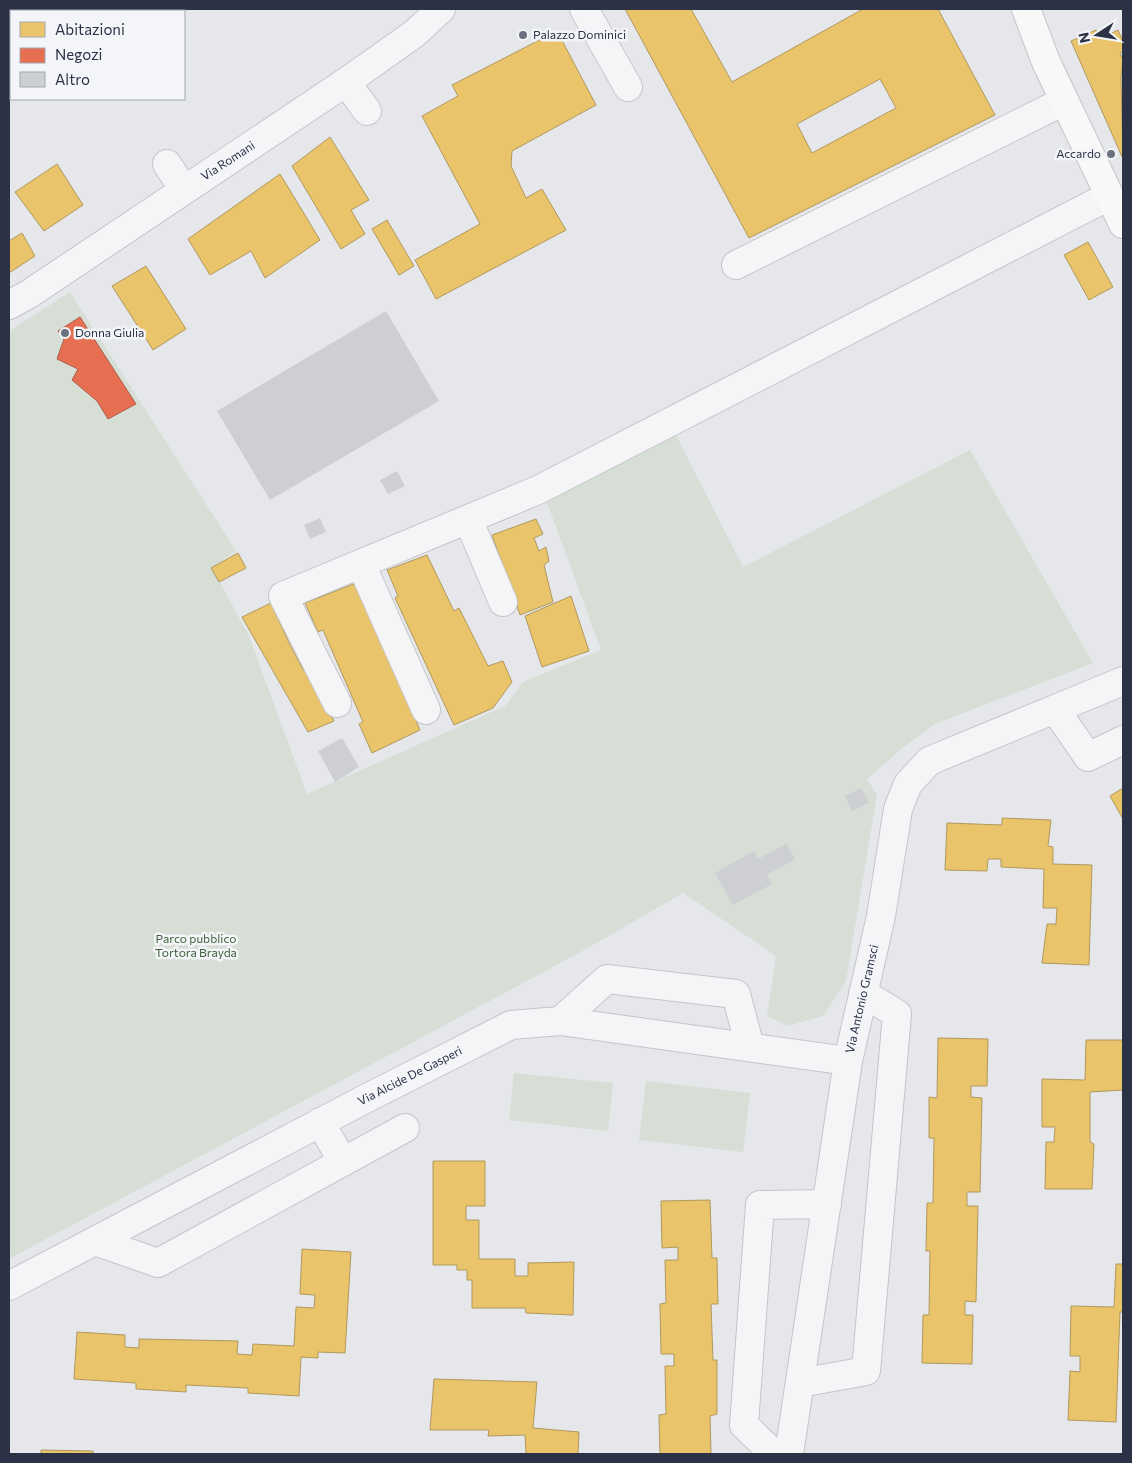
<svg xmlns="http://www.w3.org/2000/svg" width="1132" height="1463" viewBox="0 0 1132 1463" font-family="Commissioner,sans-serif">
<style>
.green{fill:#d6ded6}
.homes{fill:#e9c46a;stroke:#b0985f;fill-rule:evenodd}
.shops{fill:#e76f51;stroke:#af5d4d}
.building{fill:#cecfd3}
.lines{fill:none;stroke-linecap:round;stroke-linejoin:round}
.minor-casing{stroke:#c4c5c8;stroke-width:30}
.major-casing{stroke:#c2c4c8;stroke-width:30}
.minor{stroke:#f5f5f7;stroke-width:28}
.major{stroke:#f8f8f8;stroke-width:28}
.poi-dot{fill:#6c717f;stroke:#f4f5f9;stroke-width:2}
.labels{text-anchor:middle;stroke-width:5;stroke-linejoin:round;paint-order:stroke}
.poi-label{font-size:12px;fill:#2b3245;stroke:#f4f5f9;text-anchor:start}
.street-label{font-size:12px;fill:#2b3245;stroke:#f4f5f9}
.park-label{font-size:12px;fill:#3c6138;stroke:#f4f5f9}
</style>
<rect width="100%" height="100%" fill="#e6e7ea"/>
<!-- green -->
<path class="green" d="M70,292L236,551L212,568L249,636L307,794L505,706L523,682L601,650L545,497L673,429L743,567L970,450L1093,663L935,724L904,747L867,779L877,795L846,981L823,1016L787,1026L767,1016L776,956L683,893L579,953L9,1259V331Z
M514,1073L613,1083L608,1131L509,1120Z
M646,1081L750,1093L743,1152L639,1140Z"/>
<!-- homes -->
<path class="homes" d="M625,9H691L732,82L863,9H938L995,115L749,238ZM880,79L896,108L812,153L797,124Z
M1096,30L1100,39L1118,30L1123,41V51L1120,53L1123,60L1121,77L1123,159L1071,41Z
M557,31L596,105L512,151L511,166L526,198L542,189L566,230L436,299L415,260L480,224L422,116L458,96L452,85Z
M330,137L369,200L351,210L365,234L341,249L292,166Z
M57,164L83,205L44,231L15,192Z
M280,174L320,240L265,278L251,251L210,275L188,239Z
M387,220L414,266L399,275L372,229Z
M22,233L35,256L9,273V241Z
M1088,242L1113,287L1089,300L1064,255Z
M146,266L186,329L153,350L112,286Z
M536,519L543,534L534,538L539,551L546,547L549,561L544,565L553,602L520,615L492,535Z
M238,553L246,568L219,582L211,568Z
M427,555L454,611L459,608L488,666L503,661L512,682L493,708L454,725L395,598L398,596L387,570Z
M356,583L420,730L372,753L359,724L363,722L323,630L318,632L305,603Z
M571,596L589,651L542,667L525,616Z
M271,603L290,645L304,671L308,669L334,721L308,732L242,617Z
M1123,788V819L1110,796Z
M1002,818L1051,820L1048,846L1053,847V864L1092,865L1089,965L1042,963L1047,924H1056L1057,908H1043L1044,869L1001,867V859H988L987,871L945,870L947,823L1002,825Z
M938,1038L988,1039L987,1086H971V1097L982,1098L980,1192H967V1206H978L976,1302L965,1301V1315H973L972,1364L922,1363L923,1315H929L930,1251H926L927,1203H933L934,1138H929V1097L937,1098Z
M1086,1040H1123V1090L1090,1092V1142L1094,1144L1092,1189H1045L1046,1142H1054L1055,1127H1042V1079L1085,1080Z
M433,1161H485V1206H466V1220H479V1259H515V1276H528V1263L574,1262L573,1315L526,1313L525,1308H472V1280H467V1270H457V1265H433Z
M710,1200L712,1258H717L718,1304H711L713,1360H717V1414L710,1416L711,1454H660L659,1415L666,1414L665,1366H674V1354H661L660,1304L666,1303L665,1260H678V1247L662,1248L661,1201Z
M302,1249L351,1252L345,1353L318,1352V1358L301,1357L299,1396L248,1393V1388L186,1385V1392L136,1389V1383L74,1379L77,1332L125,1335V1347L139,1348V1339L238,1341L237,1354L252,1355L253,1344L294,1346L296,1307L314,1308L315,1295L300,1294Z
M1116,1264H1123V1312H1120L1116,1422L1068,1420L1070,1371L1080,1372V1356H1070L1071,1306L1114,1307Z
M434,1379L537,1382L533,1428L579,1432L578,1454H526L525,1435L488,1436L489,1430H430Z
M41,1450L93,1451V1454H41Z"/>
<!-- shops -->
<path class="shops" d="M80,317L136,404L108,419L97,401L72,380L78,369L57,359L64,339L58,331Z"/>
<!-- building -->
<path class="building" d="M53,9H99L100,11H54Z
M386,311L439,401L270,500L217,411Z
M397,471L405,486L388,494L380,480Z
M320,518L326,532L310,539L304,525Z
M342,738L359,767L335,782L318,751Z
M861,788L869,803L852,811L845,796Z
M786,844L795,859L767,875L772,884L733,905L715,873L754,851L758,859Z"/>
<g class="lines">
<defs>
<path id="minor" d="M584,9L628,87
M346,82L367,111
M167,164L184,190
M736,265L1064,101
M9,305L29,294L346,82L414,34L441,9
M468,519L503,602
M361,564L426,710
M337,703L283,596L538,490L1109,196
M1055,709L1088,757L1123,740
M560,1021L607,979L736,994L750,1047
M320,1122L343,1162
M95,1241L158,1263L405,1128
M9,1286L367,1098L511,1025L560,1021L848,1061
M800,1383L866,1371L897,1014L863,993
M774,1454L744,1425L760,1205L827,1204
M789,1454L848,1061L881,916L898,809L908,784L929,761L1123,681"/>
<path id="major" d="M1026,9L1046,62L1123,224"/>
</defs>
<!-- minor casing -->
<use href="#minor" class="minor-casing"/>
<!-- major casing -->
<use href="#major" class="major-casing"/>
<!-- minor -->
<use href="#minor" class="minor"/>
<!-- major -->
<use href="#major" class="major"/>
</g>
<!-- markers -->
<g class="poi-dot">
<circle cx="523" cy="35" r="5"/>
<circle cx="1111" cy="154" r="5"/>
<circle cx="65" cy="333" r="5"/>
</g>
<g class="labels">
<!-- poi labels -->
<g class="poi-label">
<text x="533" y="39">Palazzo Dominici</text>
<text x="1101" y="158" text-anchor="end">Accardo</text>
<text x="75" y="337">Donna Giulia</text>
</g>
<!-- street labels -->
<g class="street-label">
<text transform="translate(228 161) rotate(-33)" y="4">Via Romani</text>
<text transform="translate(862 999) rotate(-77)" y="4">Via Antonio Gramsci</text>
<text transform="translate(410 1076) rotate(-27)" y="4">Via Alcide De Gasperi</text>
</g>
<!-- park labels -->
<g class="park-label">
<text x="196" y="943">Parco pubblico<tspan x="196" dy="14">Tortora Brayda</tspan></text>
</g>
</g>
<!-- border -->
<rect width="1132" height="1463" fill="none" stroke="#2b3245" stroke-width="20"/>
<!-- legend -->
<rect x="10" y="10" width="175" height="90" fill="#f4f5f9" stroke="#a4a7b1"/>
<rect x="20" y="22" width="25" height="15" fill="#e9c46a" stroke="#a4a7b1"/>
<text x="55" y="35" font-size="15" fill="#2b3245">Abitazioni</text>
<rect x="20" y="48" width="25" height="15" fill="#e76f51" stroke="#a4a7b1"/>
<text x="55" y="60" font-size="15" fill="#2b3245">Negozi</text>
<rect x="20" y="72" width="25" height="15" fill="#cecfd3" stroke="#a4a7b1"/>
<text x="55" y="85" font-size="15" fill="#2b3245">Altro</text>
<!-- north arrow -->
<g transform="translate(1097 35) rotate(258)" stroke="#f4f5f9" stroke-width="4" paint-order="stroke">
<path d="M0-4L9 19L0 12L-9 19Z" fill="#2b3245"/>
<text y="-8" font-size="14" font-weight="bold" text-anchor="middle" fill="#2b3245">N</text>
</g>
</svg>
